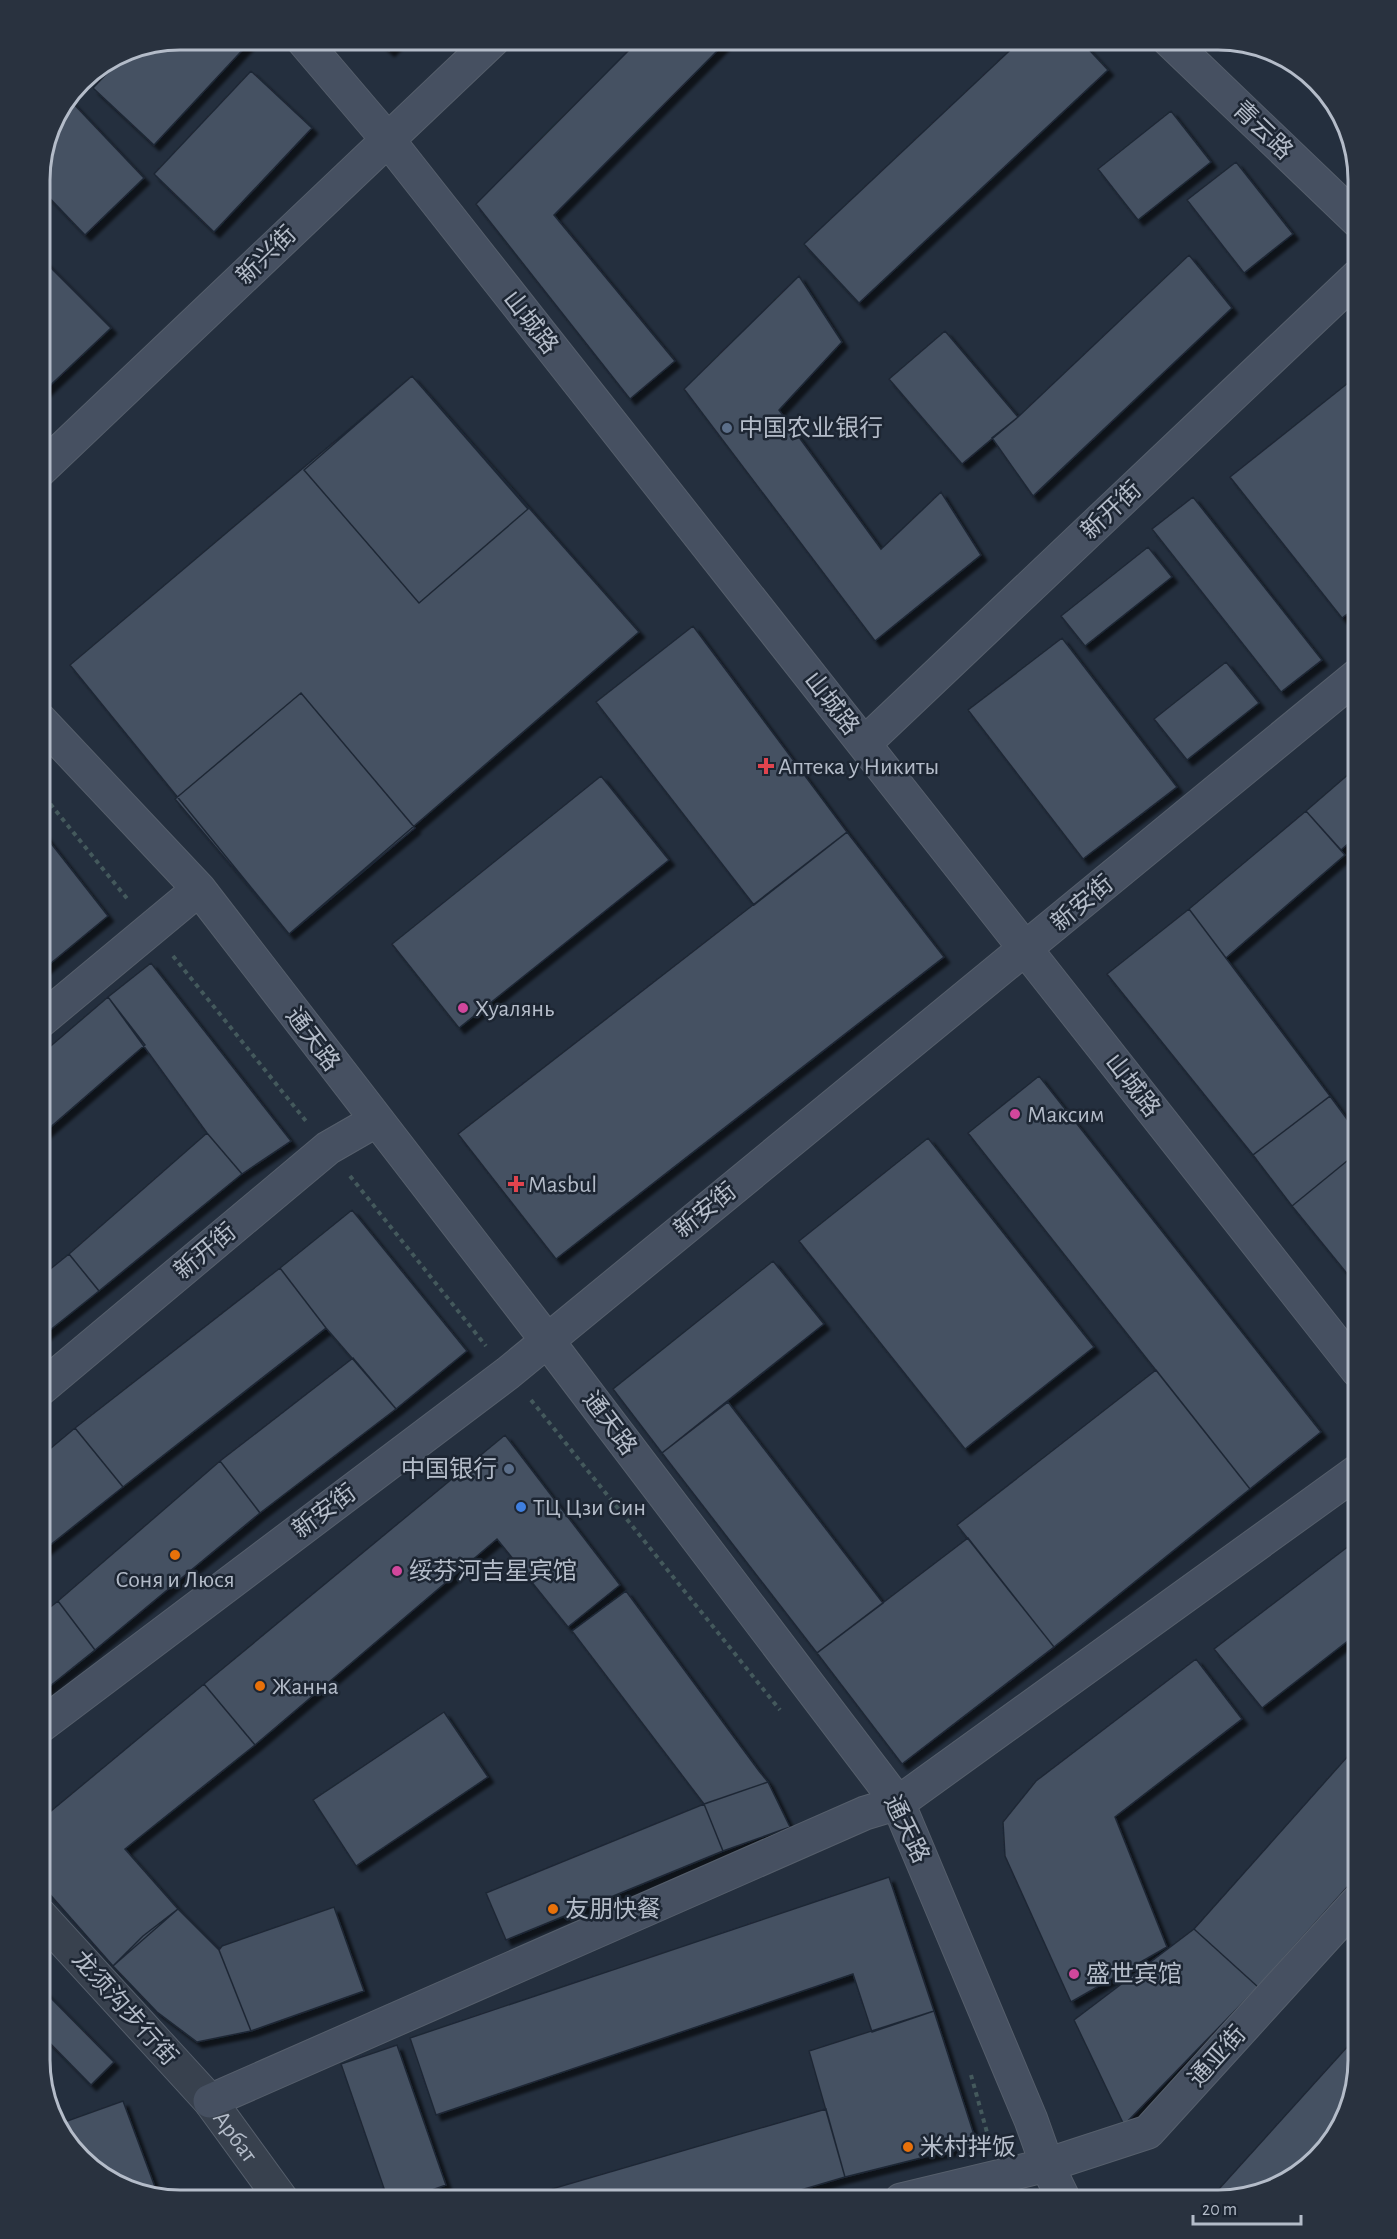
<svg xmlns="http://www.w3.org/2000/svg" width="1397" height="2239" viewBox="0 0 1397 2239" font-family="'Alegreya Sans','Noto Sans SC',sans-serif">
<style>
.building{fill:#455162;stroke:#1f2835;stroke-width:1.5;filter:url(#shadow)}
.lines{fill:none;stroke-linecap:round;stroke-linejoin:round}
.street-casing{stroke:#565f6c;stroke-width:35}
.secondary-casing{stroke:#565f6c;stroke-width:35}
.path{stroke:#44595c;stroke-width:4;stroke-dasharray:4.5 4.5;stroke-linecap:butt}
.street{stroke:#38414e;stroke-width:33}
.secondary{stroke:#465061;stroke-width:33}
.service-dot{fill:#5c6f8a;stroke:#1d2633;stroke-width:2}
.health-dot{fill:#e0444e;stroke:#1d2633;stroke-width:2}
.hotel-dot{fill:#d1479c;stroke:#1d2633;stroke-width:2}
.shop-dot{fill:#3f7fe0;stroke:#1d2633;stroke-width:2}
.food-dot{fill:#e8710a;stroke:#1d2633;stroke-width:2}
.labels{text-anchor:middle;stroke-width:5;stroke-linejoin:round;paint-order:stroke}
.street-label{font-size:24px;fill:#b4bcc9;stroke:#1d2633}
.poi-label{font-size:24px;fill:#b4bcc9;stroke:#1d2633;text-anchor:start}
.rim{fill:none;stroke:#b4bcc9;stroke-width:3}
</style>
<defs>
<filter id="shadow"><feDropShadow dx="5.5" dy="5.5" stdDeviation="1.5" flood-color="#0009"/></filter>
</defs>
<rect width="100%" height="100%" fill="#242f3e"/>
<!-- building -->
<path class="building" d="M179,39H248L251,41L154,145L93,88L130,49Z
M376,39H401L389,51Z
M640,39H729L554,215L675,361L630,399L476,204Z
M1022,39H1079L1108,70L859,303L804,244Z
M251,71L312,128L214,232L154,174Z
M68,98L144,178L85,235L39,187V170L50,125Z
M1171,111L1211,162L1138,220L1098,169Z
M1236,162L1293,234L1244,273L1187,200Z
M1189,255L1232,308L1033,496L992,438L1018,417Z
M39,256L111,328L39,396Z
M799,276L842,342L779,410L881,549L941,492L981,555L875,641L684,389Z
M945,331L1018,417L962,464L889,379Z
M1358,375V606L1342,618L1230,477Z
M412,376L528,509L419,603L304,470Z
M412,376L639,632L289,934L70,665Z
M1193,497L1322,660L1281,692L1152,529Z
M1148,547L1172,577L1085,646L1061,616Z
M693,626L847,832L754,905L596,702Z
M1062,638L1177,787L1083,859L968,710Z
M1226,662L1259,703L1187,760L1154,719Z
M301,693L415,828L289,934L175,799Z
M1358,766V835L1341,850L1306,811Z
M601,776L669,860L459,1028L392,944Z
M1306,811L1345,855L1226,958L1189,909Z
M39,828L108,916L39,973Z
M847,832L944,957L556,1259L458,1134Z
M1189,909L1330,1096L1253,1155L1107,974Z
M151,963L291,1141L242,1174L207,1133L108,997Z
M108,997L145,1045L39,1137V1056Z
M1039,1076L1321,1432L1250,1489L968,1133Z
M1330,1096L1358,1134V1152L1292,1206L1253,1155Z
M207,1133L242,1174L99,1291L69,1254Z
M928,1138L1094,1347L965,1449L799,1241Z
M1358,1152V1287L1292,1206Z
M352,1210L467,1351L396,1409L326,1328L280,1268Z
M69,1254L99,1291L39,1339V1278Z
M773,1261L824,1324L662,1453L613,1389Z
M280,1268L326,1328L123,1487L75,1428Z
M353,1358L396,1409L260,1513L220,1461Z
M1156,1370L1250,1489L1054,1647L957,1525Z
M728,1402L883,1603L817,1653L662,1453Z
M75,1428L123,1487L39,1554V1458Z
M505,1435L620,1585L568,1627L497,1539L255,1745L204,1684Z
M220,1461L260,1513L95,1650L58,1601Z
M968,1538L1054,1647L902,1764L817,1653Z
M1358,1539V1633L1262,1708L1214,1649Z
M626,1591L759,1771L768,1782L704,1804L572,1631Z
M58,1601L95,1650L39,1695V1616Z
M1196,1659L1242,1719L1115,1817L1167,1947L1071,2002L1005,1856L1003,1822L1036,1781Z
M204,1684L255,1745L125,1849L178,1909L113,1966L39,1882V1821Z
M444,1712L488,1777L356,1866L313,1800Z
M1358,1745V1765L1348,1756Z
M1348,1756L1358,1765V1875L1258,1987L1194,1929Z
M768,1782L790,1827L723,1851L704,1804Z
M704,1804L723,1851L506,1940L486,1893Z
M889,1877L934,2011L872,2032L853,1974L436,2115L410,2038Z
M334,1907L364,1991L251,2031L219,1950L222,1946Z
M178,1909L219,1950L251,2031L197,2042L157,2012L113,1966L143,1936Z
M1194,1929L1258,1987L1124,2125L1074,2020Z
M39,1986L114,2062L91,2085L39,2032Z
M934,2011L977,2144L845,2177L809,2051Z
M1358,2035V2060L1335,2137L1280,2185L1209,2200Z
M397,2045L446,2185L404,2200H388L341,2064Z
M123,2101L158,2195H157L102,2177L56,2125Z
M826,2109L845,2177L767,2200H514Z
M454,2193L469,2200H438Z"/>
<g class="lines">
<defs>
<g id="street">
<path id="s1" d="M39,1914L210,2101L282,2200"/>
</g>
<path id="secondary" d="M302,39L388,140L1358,1371
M1168,39L1358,221
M39,471L494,39
M39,719L199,889L546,1339L898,1803L1031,2120L1047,2165L1064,2200
M864,744L1358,276
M39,1022L199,889
M39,1390L328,1148L375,1121
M39,1727L508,1373L1358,675
M210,2101L865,1813L898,1803L1358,1471
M901,2200L1047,2165L1148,2132L1358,1901"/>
</defs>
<!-- street casing -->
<use href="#street" class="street-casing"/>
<!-- secondary casing -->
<use href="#secondary" class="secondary-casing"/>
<!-- path -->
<path class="path" d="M39,790L129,901
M173,956L306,1121
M350,1176L486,1346
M531,1400L780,1710
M971,2075L990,2143
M831,2200L868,2191"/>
<!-- street -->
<use href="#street" class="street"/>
<!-- secondary -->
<use href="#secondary" class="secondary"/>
</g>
<!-- markers -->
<g class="service-dot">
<circle cx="727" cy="428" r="6"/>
<circle cx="509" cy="1469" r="6"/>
</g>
<g class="health-dot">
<path d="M763 757h6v6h6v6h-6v6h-6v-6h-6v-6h6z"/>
<path d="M513 1175h6v6h6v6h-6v6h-6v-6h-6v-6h6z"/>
</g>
<g class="hotel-dot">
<circle cx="463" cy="1008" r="6"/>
<circle cx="1015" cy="1114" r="6"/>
<circle cx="397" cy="1571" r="6"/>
<circle cx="1074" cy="1974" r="6"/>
</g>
<circle class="shop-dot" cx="521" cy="1507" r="6"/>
<g class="food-dot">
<circle cx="175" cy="1555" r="6"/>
<circle cx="260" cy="1686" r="6"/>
<circle cx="553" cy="1909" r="6"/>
<circle cx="908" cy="2147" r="6"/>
</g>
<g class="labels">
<!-- street labels -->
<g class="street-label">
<text transform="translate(1263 130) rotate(44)" y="8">青云路</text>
<text transform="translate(266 255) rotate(-44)" y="8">新兴街</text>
<text transform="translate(531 322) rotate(52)" y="8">山城路</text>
<text transform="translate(1111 510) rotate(-43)" y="8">新开街</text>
<text transform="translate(832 703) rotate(52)" y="8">山城路</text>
<text transform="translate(1082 903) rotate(-40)" y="8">新安街</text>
<text transform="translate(313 1039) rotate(53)" y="8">通天路</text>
<text transform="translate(1133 1085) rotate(52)" y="8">山城路</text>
<text transform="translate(705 1210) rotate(-39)" y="8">新安街</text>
<text transform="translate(205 1251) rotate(-40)" y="8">新开街</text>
<text transform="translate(610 1423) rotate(53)" y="8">通天路</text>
<text transform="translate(324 1511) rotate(-37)" y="8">新安街</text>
<text transform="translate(907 1829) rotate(64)" y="8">通天路</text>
<text transform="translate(125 2008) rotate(48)" y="8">龙须沟步行街</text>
<text transform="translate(1217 2056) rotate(-48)" y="8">通亚街</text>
<text dy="8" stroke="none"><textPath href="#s1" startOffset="297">Арбат</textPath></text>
</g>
<!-- poi labels -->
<g class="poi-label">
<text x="739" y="436">中国农业银行</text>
<text x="778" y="774">Аптека у Никиты</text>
<text x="475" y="1016">Хуалянь</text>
<text x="1027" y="1122">Максим</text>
<text x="528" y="1192">Masbul</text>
<text x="497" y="1477" text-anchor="end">中国银行</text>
<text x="533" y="1515">ТЦ Цзи Син</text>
<text x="409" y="1579">绥芬河吉星宾馆</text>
<text x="175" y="1587" text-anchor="middle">Соня и Люся</text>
<text x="272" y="1694">Жанна</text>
<text x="565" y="1917">友朋快餐</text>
<text x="1086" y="1982">盛世宾馆</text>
<text x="920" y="2155">米村拌饭</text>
</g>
</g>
<!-- crop -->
<path d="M0 0H1397V2239H0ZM180 50H1218A130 130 0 0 1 1348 180V2060A130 130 0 0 1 1218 2190H180A130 130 0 0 1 50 2060V180A130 130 0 0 1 180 50Z" fill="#29323f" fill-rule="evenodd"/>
<path class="rim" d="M180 50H1218A130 130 0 0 1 1348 180V2060A130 130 0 0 1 1218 2190H180A130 130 0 0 1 50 2060V180A130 130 0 0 1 180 50Z"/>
<!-- scale -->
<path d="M1193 2215v9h108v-9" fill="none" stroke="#b4bcc9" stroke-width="3"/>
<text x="1202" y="2215" font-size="18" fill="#b4bcc9" stroke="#1d2633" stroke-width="4.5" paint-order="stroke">20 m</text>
</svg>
